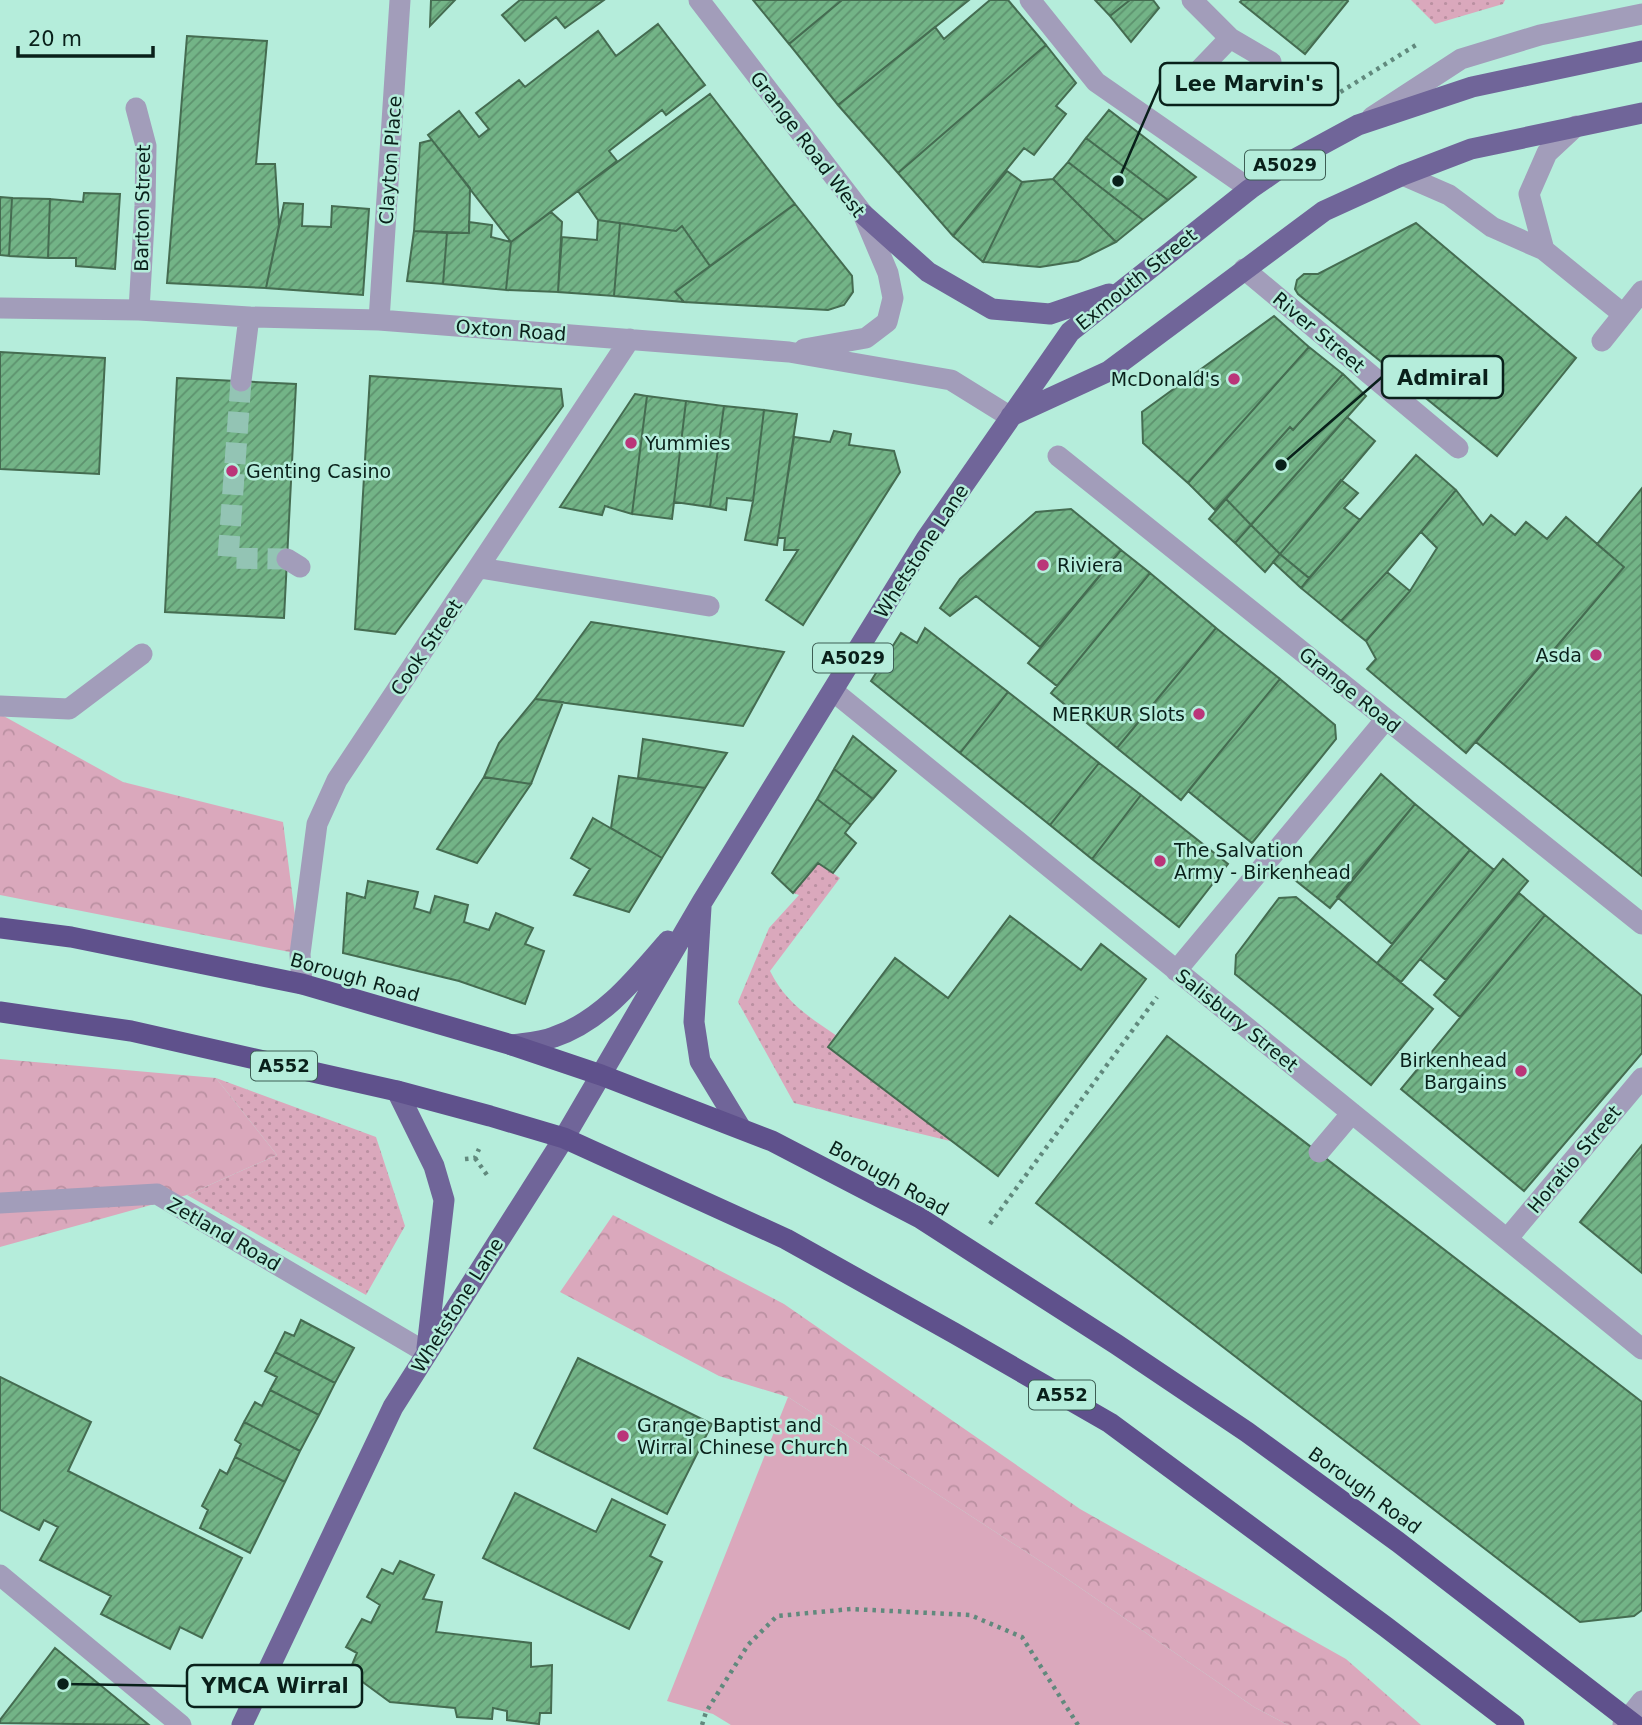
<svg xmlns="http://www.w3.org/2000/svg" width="1642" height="1725" viewBox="0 0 1642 1725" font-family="'DejaVu Sans',sans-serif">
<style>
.grass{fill:url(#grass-dots)}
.forest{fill:url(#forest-crowns)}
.green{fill:#daa8bc}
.building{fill:url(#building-hatch);stroke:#456c51;stroke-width:2}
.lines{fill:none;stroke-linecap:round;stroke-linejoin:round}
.minor-tunnel{stroke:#93c4b4;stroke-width:21;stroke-dasharray:21 10;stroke-linecap:butt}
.path{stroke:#61897d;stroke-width:4.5;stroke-dasharray:3.5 5;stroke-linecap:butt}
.minor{stroke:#a29dba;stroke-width:21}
.major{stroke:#706599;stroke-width:21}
.highway{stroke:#5f518c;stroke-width:21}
.poi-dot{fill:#ba3579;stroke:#b5eddb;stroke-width:2.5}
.labels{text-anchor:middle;stroke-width:5;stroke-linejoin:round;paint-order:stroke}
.shield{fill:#b5eddb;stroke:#3d5e54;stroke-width:2}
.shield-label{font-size:18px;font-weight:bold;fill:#09201a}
.street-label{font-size:19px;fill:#09201a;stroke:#b5eddb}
.poi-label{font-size:19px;fill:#09201a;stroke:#b5eddb;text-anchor:start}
.leader{fill:none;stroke:#09201a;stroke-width:2.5}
.callout-dot{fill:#09201a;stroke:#b5eddb;stroke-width:2.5}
.callout{fill:#b5eddb;stroke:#09201a;stroke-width:2.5}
.callout-label{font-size:21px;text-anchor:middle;font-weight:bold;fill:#09201a}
</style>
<defs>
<pattern id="grass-dots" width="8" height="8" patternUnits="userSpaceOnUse" patternTransform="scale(1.75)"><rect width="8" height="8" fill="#daa8bc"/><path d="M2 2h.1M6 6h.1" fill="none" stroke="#ba90a1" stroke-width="1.8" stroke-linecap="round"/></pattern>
<pattern id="forest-crowns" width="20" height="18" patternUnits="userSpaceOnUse" patternTransform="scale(1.75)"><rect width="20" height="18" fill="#daa8bc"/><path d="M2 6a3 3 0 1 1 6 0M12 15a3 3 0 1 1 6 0" fill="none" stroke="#ba90a1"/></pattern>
<pattern id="building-hatch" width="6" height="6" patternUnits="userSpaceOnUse" patternTransform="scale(1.75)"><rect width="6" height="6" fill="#73b487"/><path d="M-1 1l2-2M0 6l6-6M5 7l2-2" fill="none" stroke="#5d926e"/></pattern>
</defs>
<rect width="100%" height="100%" fill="#b5eddb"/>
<!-- grass -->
<path class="grass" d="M1411,0H1505L1503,4L1435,24Z
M818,863L840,878L770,971C786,1003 808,1016 837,1036L829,1047L954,1142L794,1103L738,1002L769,928L799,895L793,893Z
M216,1078L376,1137L405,1226L366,1295L187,1195L277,1155Z"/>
<!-- forest -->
<path class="forest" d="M0,714L123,782L283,822L300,954L0,895Z
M0,1059L216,1078L277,1155L187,1195L0,1247Z
M613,1215L784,1304L1080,1509L1346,1659L1421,1725H1288L1254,1707L1060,1574L788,1397L719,1376L560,1292Z"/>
<!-- green -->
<path class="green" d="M788,1397L1060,1574L1254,1707L1288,1725H731L713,1714L667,1701Z"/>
<!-- building -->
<path class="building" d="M431,0H455L430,26Z
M520,0H604L565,28L556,17L525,41L502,15Z
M753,0H842L789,44Z
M842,0H969L838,105L789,44Z
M990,0H1008L1046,45L898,173L838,105L935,27L944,39Z
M1095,0H1130L1110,16Z
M1130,0H1153L1159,8L1131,42L1110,16Z
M1242,0H1347L1348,1L1305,54L1240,2Z
M658,24L705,85L666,115L662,110L609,151L617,161L511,242L428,135L459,111L479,137L489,129L476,113L519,80L525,87L598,31L616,56Z
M187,36L267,41L256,164H275L279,225L266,288L167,283Z
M1046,45L1076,83L1056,106L1066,114L1034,155L1024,148L953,236L898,173Z
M710,94L795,204L710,266L682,226L676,231L598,220L578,191Z
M1109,110L1196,177L1168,200L1086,138Z
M1086,138L1168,200L1143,220L1068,162Z
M432,140L470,188L469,233L414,231L420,143Z
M1068,162L1143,220L1116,242L1053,179Z
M1007,171L1022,182L983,262L953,236Z
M1053,179L1116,242L1078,261L1040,267L983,262L1022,182Z
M84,193L120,194L115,269L76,266V258H48L50,199L83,202Z
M0,197L12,198L9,256L0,255Z
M12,198L50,199L48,258L9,256Z
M284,203L303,204L302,226L331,227L332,206L369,209L363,295L266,288Z
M795,204L852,276L853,292L844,305L828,310L684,302L675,292Z
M551,212L562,222L558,292L506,290L511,242Z
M598,220L620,223L614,296L558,292L562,237L597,240Z
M469,222L492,225L491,237L511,242L506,290L443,284L447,233H469Z
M620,223L676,231L682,226L710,266L675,292L684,302L614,296Z
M1416,223L1576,358L1497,456L1298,294L1295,289L1297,280L1304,274H1318Z
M414,231L447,233L443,284L407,281Z
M1274,316L1309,347L1188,483L1143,443L1142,412Z
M1309,347L1343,374L1293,430L1290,427L1215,510L1188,483Z
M0,352L105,358L99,474L0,469Z
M1343,374L1366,396L1251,525L1226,499L1290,427L1293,430Z
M370,376L561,389L563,406L395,634L355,629Z
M177,378L296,384L284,618L165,612Z
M635,394L647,396L632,514L605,506L602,515L560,507Z
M647,396L686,401L672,519L632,514Z
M686,401L724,406L710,507L674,502Z
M724,406L764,410L753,501L727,498L726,510L710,507Z
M764,410L797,414L777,545L745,540L753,501Z
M1347,417L1375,441L1280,554L1251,525Z
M834,431L851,434L849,445L894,451L900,472L803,625L766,600L798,550H784L785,538H778L794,437L830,442Z
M1416,455L1456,490L1387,572L1341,621L1301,588Z
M1341,480L1358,493L1344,508L1360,520L1309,578L1280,554Z
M1642,488V876L1476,742L1624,567L1597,544Z
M1456,490L1483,525L1491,515L1515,535L1526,522L1547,539L1566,517L1624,567L1466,753L1367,669L1376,659L1366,641L1410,591L1437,548L1421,532Z
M1226,499L1251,525L1235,543L1209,519Z
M1071,509L1121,550L1040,647L976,596L950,616L940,608L960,579L1036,512Z
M1251,525L1280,554L1265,572L1235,543Z
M1121,550L1150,573L1057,686L1028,663Z
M1280,554L1309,578L1301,588L1273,562Z
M1387,572L1410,591L1366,641L1341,621Z
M1150,573L1216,628L1117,748L1051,693Z
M591,622L784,652L743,726L535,699Z
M925,628L1008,692L960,753L871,681L901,633L917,643Z
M1216,628L1280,679L1181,800L1117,748Z
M1280,679L1335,725L1336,739L1252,843L1188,791Z
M1008,692L1099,763L1050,825L960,753Z
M535,699L563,702L531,784L484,777L499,743Z
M853,736L896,771L873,799L834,769Z
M643,739L727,753L705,788L638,778Z
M1099,763L1141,795L1092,859L1050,825Z
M834,769L873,799L851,825L817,799Z
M1381,774L1415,804L1330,908L1295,880Z
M619,776L705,788L662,858L611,828Z
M484,777L531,784L477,863L437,849Z
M1141,795L1228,864L1179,927L1092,859Z
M817,799L851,825L845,833L856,843L833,873L818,863L793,893L772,873Z
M1415,804L1470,850L1392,944L1337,897Z
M593,818L662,858L629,912L574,895L590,869L571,858Z
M1470,850L1494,870L1401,982L1377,963Z
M1503,859L1528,881L1446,980L1420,959Z
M368,881L418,892L414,908L430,913L435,896L468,905L464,922L489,930L496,913L533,928L525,944L544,951L525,1004L459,981L343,953L347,893L365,898Z
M1519,893L1545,915L1460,1017L1434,995Z
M1296,897L1433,1009L1371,1085L1235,974L1236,955L1279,898Z
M1545,915L1642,996V1053L1524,1191L1401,1089Z
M1010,916L1081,970L1101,944L1146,979L998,1176L828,1047L895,958L948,998Z
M1167,1036L1642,1402V1610L1634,1616L1580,1622L1036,1203Z
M1642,1145V1273L1580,1222Z
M301,1320L354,1348L335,1383L275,1352L285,1332L294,1336Z
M275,1352L335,1383L319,1415L270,1390L277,1377L265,1371Z
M578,1358L712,1424L667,1514L534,1448Z
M0,1377L91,1422L68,1471L242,1558L202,1638L180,1627L170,1649L101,1614L111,1596L40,1560L58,1527L44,1520L39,1530L0,1510Z
M270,1390L319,1415L300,1451L244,1422L255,1402L262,1406Z
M244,1422L300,1451L285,1482L235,1457L241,1444L235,1440Z
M235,1457L285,1482L250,1553L200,1528L208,1510L202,1506L220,1470L227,1474Z
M515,1493L596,1532L612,1499L665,1525L650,1556L662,1562L629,1629L483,1558Z
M400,1561L434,1575L423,1599L442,1602L436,1632L531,1643V1667L552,1665L551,1713H540L539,1724L507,1720V1711L493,1708L492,1719L457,1717L455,1708L390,1702L349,1672L357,1653L346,1647L362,1619L371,1623L380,1605L367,1597L382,1569L393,1574Z
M55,1648L149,1725L0,1723V1720Z"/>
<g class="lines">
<!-- minor-tunnel -->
<path class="minor-tunnel" d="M241,381L228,558L287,559"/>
<!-- path -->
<path class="path" d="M1326,101L1416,45
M475,1158L487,1175
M465,1159L475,1158L479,1149
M990,1224L1157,997
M702,1725L706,1712L748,1645L777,1616L851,1609L970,1615L1022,1637L1078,1725"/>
<!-- minor -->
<path class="minor" d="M699,0L863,214L888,273L893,298L887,322L866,338L804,349
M1030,0L1096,82L1250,189
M1192,0L1230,38L1271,62
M1182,88L1230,38
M136,108L146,146L145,206L139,310
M1372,117L1461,59L1540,35L1642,14
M1403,175L1449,195L1492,227L1544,250L1623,314
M1544,250L1529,194L1547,153L1576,126
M1244,269L1458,448
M0,308L139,310L249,317L379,320L789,352L951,380L1009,416
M379,320L400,0
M1602,341L1642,291
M241,381L249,317
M1058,456L1642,924
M287,559L300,567
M480,568L709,606
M833,691L1642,1349
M0,706L69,709L142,654
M1176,971L1386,719
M302,984L300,954L317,824L337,780L630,339
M1319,1152L1352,1113
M0,1203L157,1194L427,1353
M1507,1239L1642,1078
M0,1575L181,1725
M1623,1725L1642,1701"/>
<!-- major -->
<path class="major" d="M863,214L928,272L992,309L1050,314L1109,294
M1011,416L1109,371L1324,211L1403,175L1471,149L1642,113
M701,907L694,1022L700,1061L740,1127
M512,1045C525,1043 541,1042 554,1037C602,1021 636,978 668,941
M397,1091L434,1166L444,1200L427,1348
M242,1725L393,1407L564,1138L702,902L926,539L1070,332L1250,189L1286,164L1358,125L1472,87L1642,51"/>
<!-- highway -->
<path class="highway" d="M0,928L71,937L302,984L512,1045L601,1075L772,1141L920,1218L1116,1344L1247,1432L1398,1542L1635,1725
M0,1012L131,1031L397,1091L490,1116L564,1138L786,1239L954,1333L1110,1423L1386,1627L1514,1725"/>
</g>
<!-- markers -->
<g class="poi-dot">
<circle cx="1234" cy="379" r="7"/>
<circle cx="631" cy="443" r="7"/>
<circle cx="232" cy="471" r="7"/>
<circle cx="1043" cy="565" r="7"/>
<circle cx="1596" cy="655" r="7"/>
<circle cx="1199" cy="714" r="7"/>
<circle cx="1160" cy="861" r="7"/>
<circle cx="1521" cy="1071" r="7"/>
<circle cx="623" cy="1436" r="7"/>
</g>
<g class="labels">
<!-- shield labels -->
<g class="shield">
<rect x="1245" y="150.5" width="80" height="29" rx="5"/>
<rect x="813" y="643.5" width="80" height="29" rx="5"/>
<rect x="251" y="1051.5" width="66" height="29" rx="5"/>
<rect x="1029" y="1380.5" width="66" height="29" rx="5"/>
</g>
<g class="shield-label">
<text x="1285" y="171">A5029</text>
<text x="853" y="664">A5029</text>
<text x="284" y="1072">A552</text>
<text x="1062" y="1401">A552</text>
</g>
<!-- street labels -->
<g class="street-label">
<text transform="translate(808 144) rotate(53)" y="7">Grange Road West</text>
<text transform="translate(390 160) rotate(-86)" y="7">Clayton Place</text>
<text transform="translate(142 208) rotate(-89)" y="7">Barton Street</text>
<text transform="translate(1136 279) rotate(-39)" y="7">Exmouth Street</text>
<text transform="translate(511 330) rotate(4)" y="7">Oxton Road</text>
<text transform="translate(1319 332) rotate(40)" y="7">River Street</text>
<text transform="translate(921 551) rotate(-57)" y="7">Whetstone Lane</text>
<text transform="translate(426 647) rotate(-56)" y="7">Cook Street</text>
<text transform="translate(1350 690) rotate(39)" y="7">Grange Road</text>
<text transform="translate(355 977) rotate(16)" y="7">Borough Road</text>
<text transform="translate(1237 1020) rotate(39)" y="7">Salisbury Street</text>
<text transform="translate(1574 1159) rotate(-50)" y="7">Horatio Street</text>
<text transform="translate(889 1178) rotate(29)" y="7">Borough Road</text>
<text transform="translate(224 1234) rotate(30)" y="7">Zetland Road</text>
<text transform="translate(457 1305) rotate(-58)" y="7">Whetstone Lane</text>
<text transform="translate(1365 1490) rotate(36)" y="7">Borough Road</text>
</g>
<!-- poi labels -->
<g class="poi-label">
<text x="1220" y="386" text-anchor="end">McDonald's</text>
<text x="645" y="450">Yummies</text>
<text x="246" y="478">Genting Casino</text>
<text x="1057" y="572">Riviera</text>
<text x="1582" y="662" text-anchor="end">Asda</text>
<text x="1185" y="721" text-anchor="end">MERKUR Slots</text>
<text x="1174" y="857">The Salvation<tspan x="1174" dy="22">Army - Birkenhead</tspan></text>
<text x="1507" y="1067" text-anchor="end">Birkenhead<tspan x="1507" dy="22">Bargains</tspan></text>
<text x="637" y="1432">Grange Baptist and<tspan x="637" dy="22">Wirral Chinese Church</tspan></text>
</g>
</g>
<!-- callouts -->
<path class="leader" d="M1118 181L1160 84M1281 465L1382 377M63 1684L187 1686"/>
<g class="callout-dot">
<circle cx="1118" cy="181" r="7"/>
<circle cx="1281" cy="465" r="7"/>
<circle cx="63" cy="1684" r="7"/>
</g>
<g class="callout">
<rect x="1160" y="63" width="178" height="42" rx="7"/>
<rect x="1382" y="356" width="121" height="42" rx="7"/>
<rect x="187" y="1665" width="175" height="42" rx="7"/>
</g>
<g class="callout-label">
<text x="1249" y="91">Lee Marvin's</text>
<text x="1443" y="385">Admiral</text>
<text x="275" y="1693">YMCA Wirral</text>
</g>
<!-- scale -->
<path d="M18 46v10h135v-10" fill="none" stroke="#09201a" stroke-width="3.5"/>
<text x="28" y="46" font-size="21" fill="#09201a" stroke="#b5eddb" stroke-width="5" paint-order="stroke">20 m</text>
</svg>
